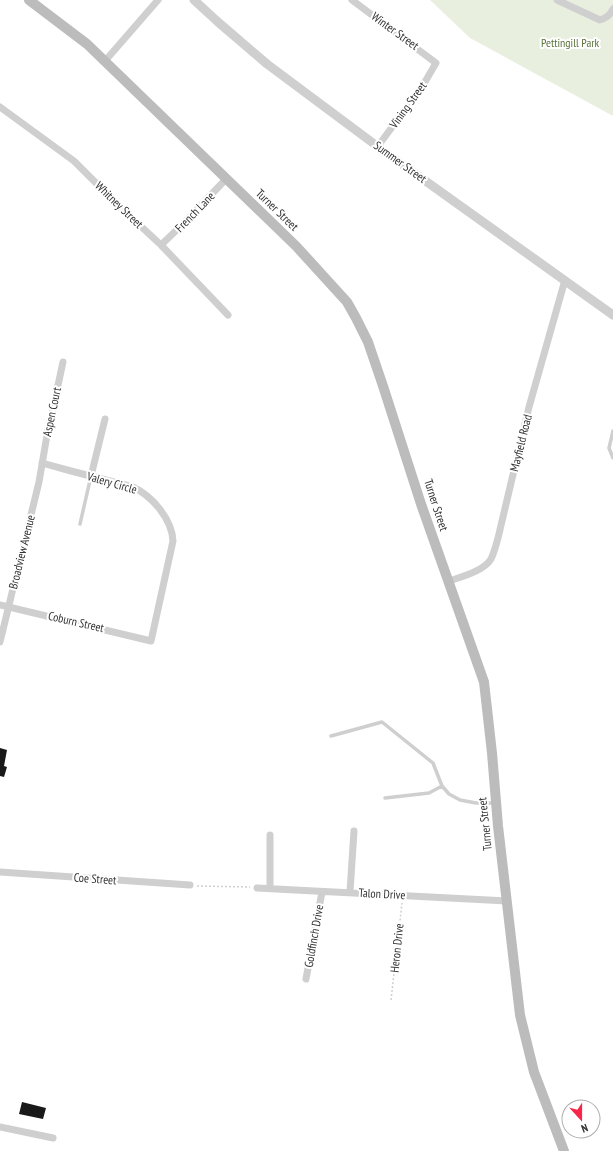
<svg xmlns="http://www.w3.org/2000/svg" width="613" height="1151" viewBox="0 0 613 1151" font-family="'PT Sans Narrow',sans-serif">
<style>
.green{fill:#e9efdf}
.building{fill:#191919}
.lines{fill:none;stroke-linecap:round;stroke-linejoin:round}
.path{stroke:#cfcfcf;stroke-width:1.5;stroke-dasharray:2 2;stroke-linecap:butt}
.service{stroke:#cfcfcf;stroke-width:3.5}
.minor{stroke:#cfcfcf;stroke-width:7}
.tertiary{stroke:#cfcfcf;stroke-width:9}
.secondary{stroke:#bcbcbc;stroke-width:10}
.labels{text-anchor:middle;stroke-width:4;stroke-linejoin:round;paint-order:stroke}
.street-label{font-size:12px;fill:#323232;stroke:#fff}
.park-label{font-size:12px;fill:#5a733a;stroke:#fff}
</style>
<rect width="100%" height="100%" fill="#fff"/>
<!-- green -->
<path class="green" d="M430,0H613V116L470,38Z"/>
<!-- building -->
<path class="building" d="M0,748L7,750L4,766L7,767L4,777L0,776Z
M22,1102L46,1108L43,1119L19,1114Z"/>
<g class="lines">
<!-- path -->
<path class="path" d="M197,886L250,887
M391,1000L402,903"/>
<!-- service -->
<path class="service" d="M613,431L609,448L613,458
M80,524L91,476
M331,736L382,722L433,763L442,786L449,794L460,800L476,803H494
M385,798L429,793L442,786"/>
<!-- minor -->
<path class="minor" d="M352,0L436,63L422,87L378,146
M557,0L600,20C607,18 610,15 613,9
M105,61L158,0
M0,107L74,161L119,206L161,245L228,315
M161,245L185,222L227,178
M91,476L105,419
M449,581C461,577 484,571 491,559C494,553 496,545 498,538L529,407L565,280
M0,605L151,641L173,541C172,519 152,496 133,487L71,471L42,463
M0,642L39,482L46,441L63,362
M270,835V888
M0,872L190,885
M257,888L507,901
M350,892L354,831
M306,979L322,892
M0,1127L53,1138"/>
<!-- tertiary -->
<path class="tertiary" d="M194,0L218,22L267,64L385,152L613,315"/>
<!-- secondary -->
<path class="secondary" d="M29,0L87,44L296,246L347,302L356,318L368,342L383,386L421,504L484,682L492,753L498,826L520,1015L534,1072L564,1151"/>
</g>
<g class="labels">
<!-- street labels -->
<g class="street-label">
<text transform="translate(395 31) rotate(36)" y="4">Winter Street</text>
<text transform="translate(408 105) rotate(-54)" y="4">Vining Street</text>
<text transform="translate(400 162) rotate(36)" y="4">Summer Street</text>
<text transform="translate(119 205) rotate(44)" y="4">Whitney Street</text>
<text transform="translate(277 210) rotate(44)" y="4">Turner Street</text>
<text transform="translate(195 212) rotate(-46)" y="4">French Lane</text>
<text transform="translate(52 412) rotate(-78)" y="4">Aspen Court</text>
<text transform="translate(521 443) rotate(-76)" y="4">Mayfield Road</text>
<text transform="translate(112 483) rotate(16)" y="4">Valery Circle</text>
<text transform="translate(436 505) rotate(72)" y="4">Turner Street</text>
<text transform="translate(22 552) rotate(-76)" y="4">Broadview Avenue</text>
<text transform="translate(76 622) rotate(13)" y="4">Coburn Street</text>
<text transform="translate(485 824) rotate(-96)" y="4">Turner Street</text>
<text transform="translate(95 879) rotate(4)" y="4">Coe Street</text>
<text transform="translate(382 894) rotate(3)" y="4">Talon Drive</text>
<text transform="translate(314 936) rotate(-80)" y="4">Goldfinch Drive</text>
<text transform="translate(397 948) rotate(-84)" y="4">Heron Drive</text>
</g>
<!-- park labels -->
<g class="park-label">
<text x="570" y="47">Pettingill Park</text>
</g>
</g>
<!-- north arrow -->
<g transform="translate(581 1119) rotate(159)"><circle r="19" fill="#ffffff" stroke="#adadad"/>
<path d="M0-3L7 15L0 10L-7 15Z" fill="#f62748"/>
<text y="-6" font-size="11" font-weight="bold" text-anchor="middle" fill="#323232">N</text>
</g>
</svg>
